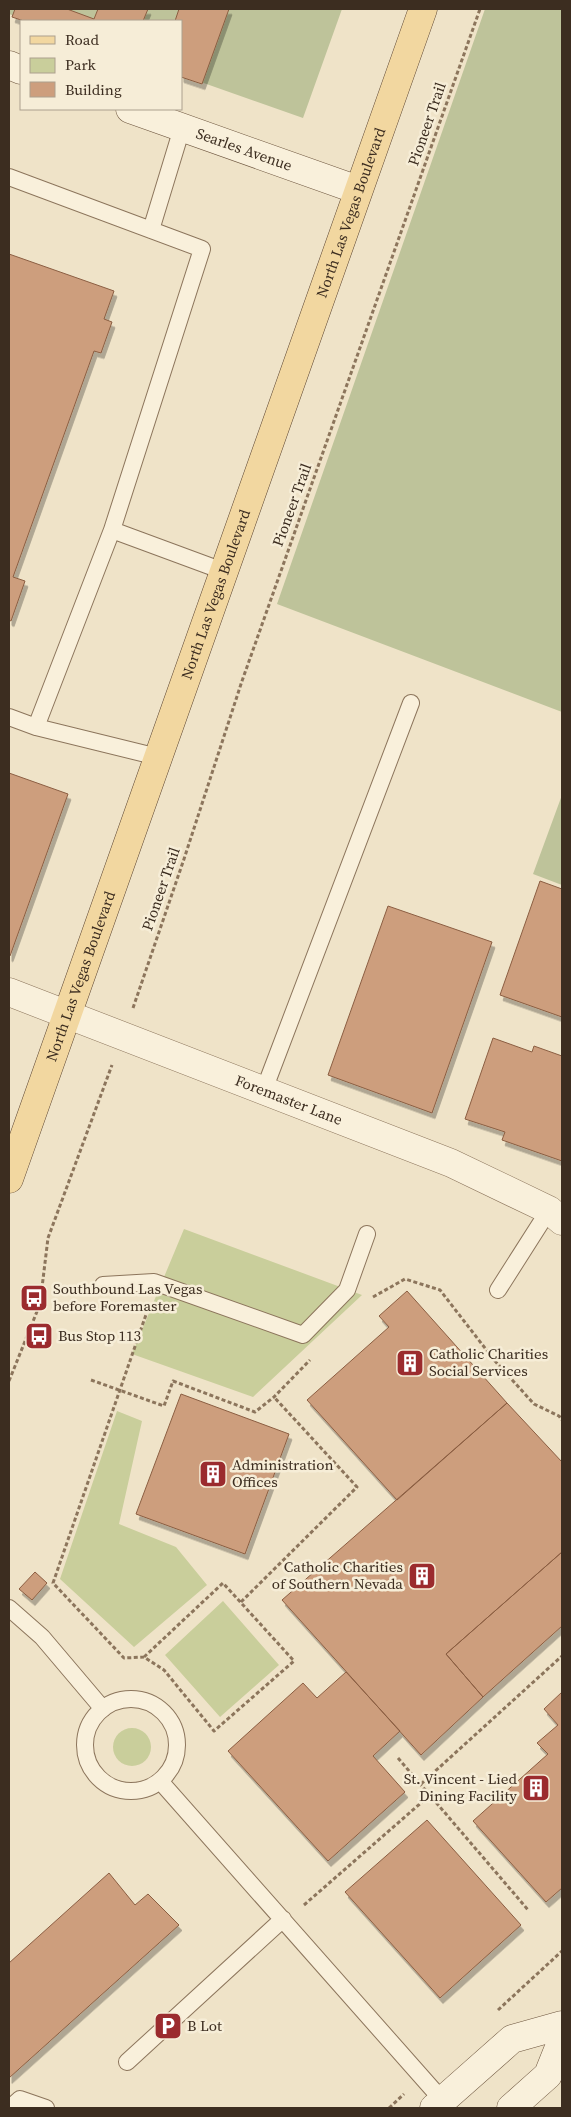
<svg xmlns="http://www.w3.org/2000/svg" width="571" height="2117" viewBox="0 0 571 2117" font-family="'Source Serif 4',serif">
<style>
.green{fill:#c9ce9b}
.cemetery{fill:#bec39a}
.building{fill:#cd9e7d;stroke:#8b5e42;filter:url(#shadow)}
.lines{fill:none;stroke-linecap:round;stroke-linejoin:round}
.lane-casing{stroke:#8c755c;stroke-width:18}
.street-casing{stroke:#8c755c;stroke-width:29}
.secondary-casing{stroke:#6e563f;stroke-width:29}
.primary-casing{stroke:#5a4330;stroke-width:29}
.path{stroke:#8c755c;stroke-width:3;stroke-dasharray:4 2.5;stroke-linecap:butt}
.lane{stroke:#f9f0db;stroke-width:16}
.street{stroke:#f9f0db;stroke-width:28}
.secondary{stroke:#f9f0db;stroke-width:28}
.primary{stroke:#f2d7a0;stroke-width:28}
.labels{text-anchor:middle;stroke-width:5;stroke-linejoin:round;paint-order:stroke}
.street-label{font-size:15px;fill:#3c2d20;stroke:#f6edd7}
.poi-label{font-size:15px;fill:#3c2d20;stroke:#f6edd7;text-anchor:start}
</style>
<defs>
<filter id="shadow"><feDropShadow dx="3" dy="5.5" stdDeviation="0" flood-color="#0004"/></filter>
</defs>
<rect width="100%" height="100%" fill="#efe3c8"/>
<!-- green -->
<path class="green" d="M184,1229L362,1295L253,1397L132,1354Z
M117,1411L142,1421L119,1524L176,1547L207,1585L134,1647L60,1579Z
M223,1601L279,1665L220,1717L165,1655Z
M113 1747a19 19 0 1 1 38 0a19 19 0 1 1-38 0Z"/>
<!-- cemetery -->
<path class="cemetery" d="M9,9H342L303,118L181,75V21H30L9,14Z
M485,9H562V712L277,604Z
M562,795V885L533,874Z"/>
<!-- building -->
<path class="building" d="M15,9H67L94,19L98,9H148L143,21H24L12,17Z
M179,9H229L202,84L181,77V21H175Z
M9,254L114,291L104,319L112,322L101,353L94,351L13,577L25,581L11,621L9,620Z
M9,773L68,794L10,956H9Z
M540,881L562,889V1017L500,995Z
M388,906L492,942L432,1113L328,1075Z
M493,1038L532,1052L534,1046L562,1056V1161L502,1140L505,1132L465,1119Z
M407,1291L507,1403L397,1500L307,1400L389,1327L379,1316Z
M181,1394L289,1434L245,1554L136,1514Z
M507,1403L562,1462V1552L446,1654L483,1697L421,1755L282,1600Z
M562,1552V1626L483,1697L446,1654Z
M35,1572L47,1583L32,1600L19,1589Z
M346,1672L400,1731L373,1756L405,1792L328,1861L228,1751L303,1683L317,1698Z
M562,1692V1888L546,1902L473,1821L548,1754L537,1743L558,1725L544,1709Z
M427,1820L521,1925L440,1998L345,1892Z
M109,1873L135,1905L148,1894L179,1925L9,2078V1963Z"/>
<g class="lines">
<defs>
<path id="lane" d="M9,177L202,249L112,530
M151,230L182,128
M9,717L36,727L158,757
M36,727L112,530L223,571
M264,1090L411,703
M103,1285L154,1282L303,1335L347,1290L367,1234
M498,1290L549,1210
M9,1608L42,1637L103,1709
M85 1745a46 46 0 1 1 92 0a46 46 0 1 1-92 0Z
M160,1781L443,2101
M127,2062L283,1919
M10,2108L20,2099L46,2108"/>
<g id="street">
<path id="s1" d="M9,992L451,1163L549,1210L562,1221"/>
</g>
<g id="secondary">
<path d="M9,65L21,70"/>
<path id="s2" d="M130,109L358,190"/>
<path d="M434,2108L512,2039L562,2025"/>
<path d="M511,2108L548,2075L562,2040"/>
</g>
<g id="primary">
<path id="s3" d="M9,1179L423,9"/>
</g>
</defs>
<!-- lane casing -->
<use href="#lane" class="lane-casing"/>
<!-- street casing -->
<use href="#street" class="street-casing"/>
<!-- secondary casing -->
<use href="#secondary" class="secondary-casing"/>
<!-- primary casing -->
<use href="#primary" class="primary-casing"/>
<!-- path -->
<path class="path" d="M133,1008L184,859L242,681L480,9
M373,1297L405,1279L440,1290L495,1361L534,1404L559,1416L562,1420
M91,1380L164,1406L173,1381L255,1412L274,1397L310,1360
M9,1381L40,1304L48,1238L112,1065
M241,1602L357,1487L274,1397
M144,1657L223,1583L294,1661L214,1731L164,1670L144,1657L124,1658L53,1583L149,1306
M398,1758L529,1911
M421,1784L562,1656
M304,1905L430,1795
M498,2010L562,1951
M389,2108L404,2094"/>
<!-- lane -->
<use href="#lane" class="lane"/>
<!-- street -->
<use href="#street" class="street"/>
<!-- secondary -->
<use href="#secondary" class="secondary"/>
<!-- primary -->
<use href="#primary" class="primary"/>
</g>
<!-- icons -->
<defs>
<symbol id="bus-square" viewBox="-11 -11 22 22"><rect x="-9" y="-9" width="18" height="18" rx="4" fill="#9b2b2e" stroke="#f6edd7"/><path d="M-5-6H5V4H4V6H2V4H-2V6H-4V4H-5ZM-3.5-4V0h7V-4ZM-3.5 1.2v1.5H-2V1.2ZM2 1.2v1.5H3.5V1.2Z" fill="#fff"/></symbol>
<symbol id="building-square" viewBox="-11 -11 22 22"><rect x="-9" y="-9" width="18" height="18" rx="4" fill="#9b2b2e" stroke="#f6edd7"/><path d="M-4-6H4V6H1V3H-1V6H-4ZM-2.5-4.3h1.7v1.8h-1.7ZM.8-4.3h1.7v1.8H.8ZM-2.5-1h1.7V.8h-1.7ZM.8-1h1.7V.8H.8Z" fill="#fff"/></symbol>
<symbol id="parking-square" viewBox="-11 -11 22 22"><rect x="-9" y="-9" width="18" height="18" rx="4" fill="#9b2b2e" stroke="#f6edd7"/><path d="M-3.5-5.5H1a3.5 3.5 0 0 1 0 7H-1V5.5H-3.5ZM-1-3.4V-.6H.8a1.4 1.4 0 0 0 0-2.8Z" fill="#fff"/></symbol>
</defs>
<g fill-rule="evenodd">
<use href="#bus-square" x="18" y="1282" width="32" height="32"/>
<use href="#bus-square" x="23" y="1320" width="32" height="32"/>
<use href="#building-square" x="394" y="1347" width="32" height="32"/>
<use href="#building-square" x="197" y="1458" width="32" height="32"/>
<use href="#building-square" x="406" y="1560" width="32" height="32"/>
<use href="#building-square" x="520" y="1772" width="32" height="32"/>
<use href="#parking-square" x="152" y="2010" width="32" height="32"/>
</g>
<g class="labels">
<!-- street labels -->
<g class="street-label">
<text transform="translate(427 124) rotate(-71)" y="5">Pioneer Trail</text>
<text dy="5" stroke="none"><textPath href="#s2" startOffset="121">Searles Avenue</textPath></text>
<text dy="5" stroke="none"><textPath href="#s3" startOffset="1025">North Las Vegas Boulevard</textPath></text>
<text transform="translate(292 505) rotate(-70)" y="5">Pioneer Trail</text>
<text dy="5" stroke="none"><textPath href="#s3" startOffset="620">North Las Vegas Boulevard</textPath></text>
<text transform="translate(161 889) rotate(-71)" y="5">Pioneer Trail</text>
<text dy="5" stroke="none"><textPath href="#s3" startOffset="215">North Las Vegas Boulevard</textPath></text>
<text dy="5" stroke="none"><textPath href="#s1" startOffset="300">Foremaster Lane</textPath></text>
</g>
<!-- poi labels -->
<g class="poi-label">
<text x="53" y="1294">Southbound Las Vegas<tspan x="53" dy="17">before Foremaster</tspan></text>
<text x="58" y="1341">Bus Stop 113</text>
<text x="429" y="1359">Catholic Charities<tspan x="429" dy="17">Social Services</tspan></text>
<text x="232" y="1470">Administration<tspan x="232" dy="17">Offices</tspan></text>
<text x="403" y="1572" text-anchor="end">Catholic Charities<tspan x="403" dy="17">of Southern Nevada</tspan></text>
<text x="517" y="1784" text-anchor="end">St. Vincent - Lied<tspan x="517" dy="17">Dining Facility</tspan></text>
<text x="187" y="2031">B Lot</text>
</g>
</g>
<!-- border -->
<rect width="571" height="2117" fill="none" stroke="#3c2d20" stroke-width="20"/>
<!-- legend -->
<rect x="20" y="20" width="162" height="90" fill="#f6edd7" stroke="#aca08e"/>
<rect x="30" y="36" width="25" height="8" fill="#f2d7a0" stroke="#aca08e"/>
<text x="65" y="45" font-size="15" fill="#3c2d20">Road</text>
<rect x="30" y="58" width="25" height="15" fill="#c9ce9b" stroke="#aca08e"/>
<text x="65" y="70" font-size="15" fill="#3c2d20">Park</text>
<rect x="30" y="82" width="25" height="15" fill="#cd9e7d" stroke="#aca08e"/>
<text x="65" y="95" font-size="15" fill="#3c2d20">Building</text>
</svg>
